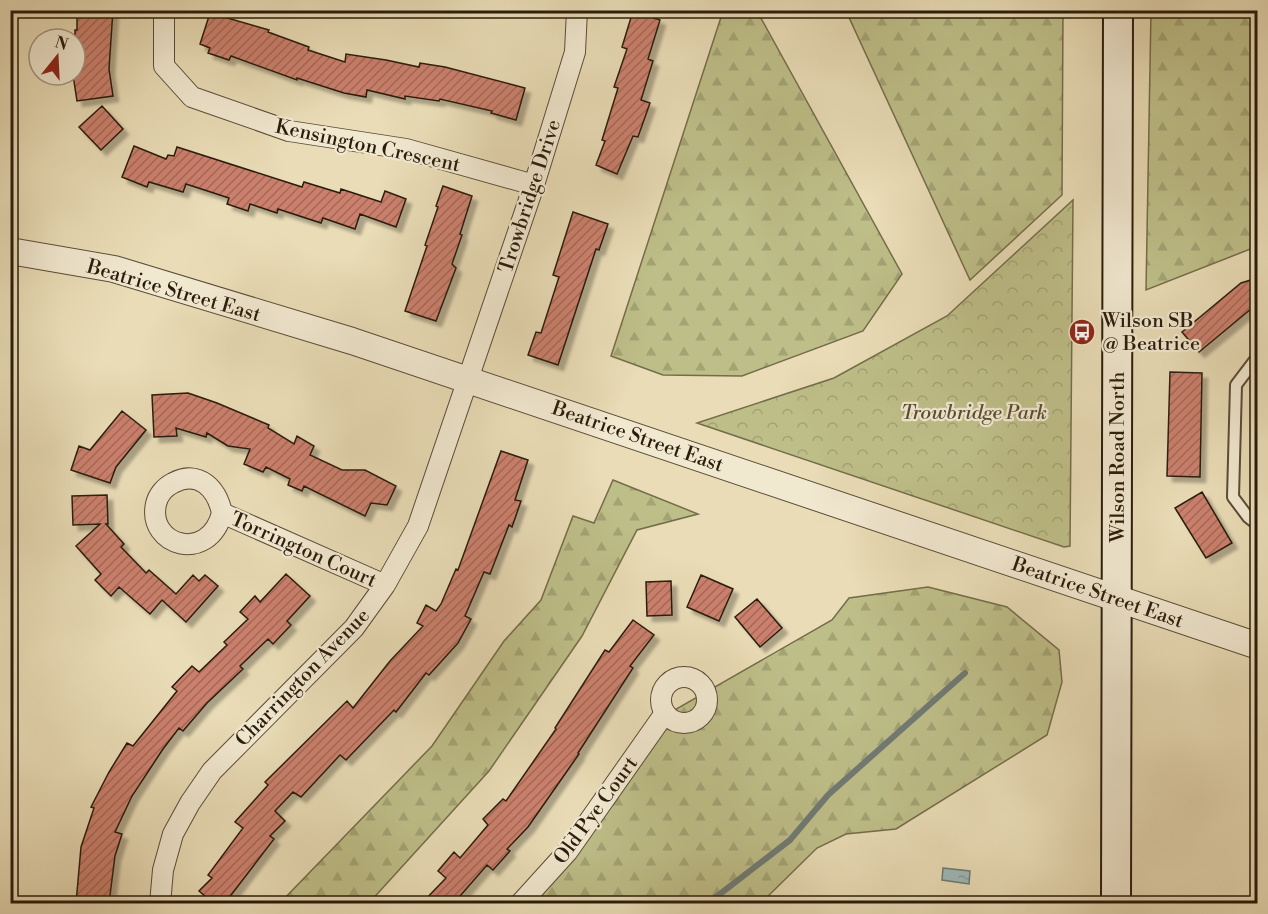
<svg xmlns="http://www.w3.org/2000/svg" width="1268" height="914" viewBox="0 0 1268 914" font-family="'Libre Bodoni',serif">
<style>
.forest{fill:url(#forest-firs);stroke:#746d4a;stroke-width:1.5}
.park{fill:url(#park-crowns);stroke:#746d4a;stroke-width:1.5}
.water{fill:url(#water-ripples);stroke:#6f7a74;stroke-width:1.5}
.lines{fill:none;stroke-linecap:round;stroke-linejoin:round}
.stream{stroke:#6f7a74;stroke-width:6}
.building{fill:url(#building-hatch);stroke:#2a1c0c;stroke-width:1.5;filter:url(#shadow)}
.service-casing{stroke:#5a4c36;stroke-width:14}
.minor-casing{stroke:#5a4c36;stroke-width:22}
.tertiary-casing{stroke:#5a4c36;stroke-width:28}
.secondary-casing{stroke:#2a1c0c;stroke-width:32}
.service{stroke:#f1e8d0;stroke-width:10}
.minor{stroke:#f1e8d0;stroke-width:20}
.tertiary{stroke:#f1e8d0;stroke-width:26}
.secondary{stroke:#f1e8d0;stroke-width:28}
.labels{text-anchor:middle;stroke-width:4.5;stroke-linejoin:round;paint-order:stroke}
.street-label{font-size:20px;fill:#2a1c0c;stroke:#f1e8d0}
.poi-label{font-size:20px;fill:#2a1c0c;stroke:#f1e8d0;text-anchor:start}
.park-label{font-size:20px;font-style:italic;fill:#564d31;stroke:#f1e8d0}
</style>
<defs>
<pattern id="forest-firs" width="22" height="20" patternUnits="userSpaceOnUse" patternTransform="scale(1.5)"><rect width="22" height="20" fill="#bebe88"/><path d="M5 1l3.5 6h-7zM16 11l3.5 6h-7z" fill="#a3a374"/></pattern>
<pattern id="park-crowns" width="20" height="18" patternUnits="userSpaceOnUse" patternTransform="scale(1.5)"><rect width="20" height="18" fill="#bebe88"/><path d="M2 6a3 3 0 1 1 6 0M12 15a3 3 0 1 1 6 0" fill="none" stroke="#a3a374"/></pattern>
<pattern id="water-ripples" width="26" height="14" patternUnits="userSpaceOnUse" patternTransform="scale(1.5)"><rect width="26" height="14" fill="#9db9ba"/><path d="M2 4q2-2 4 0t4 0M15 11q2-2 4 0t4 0" fill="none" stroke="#879e9f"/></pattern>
<pattern id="building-hatch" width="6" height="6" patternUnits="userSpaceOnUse" patternTransform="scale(1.5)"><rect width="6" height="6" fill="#cb806d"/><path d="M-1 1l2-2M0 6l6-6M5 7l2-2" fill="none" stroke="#a56858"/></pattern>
<filter id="shadow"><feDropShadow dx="5.5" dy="5.5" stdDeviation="1.5" flood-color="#0004"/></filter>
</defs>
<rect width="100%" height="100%" fill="#e9dcb6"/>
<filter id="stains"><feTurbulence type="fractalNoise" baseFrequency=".00333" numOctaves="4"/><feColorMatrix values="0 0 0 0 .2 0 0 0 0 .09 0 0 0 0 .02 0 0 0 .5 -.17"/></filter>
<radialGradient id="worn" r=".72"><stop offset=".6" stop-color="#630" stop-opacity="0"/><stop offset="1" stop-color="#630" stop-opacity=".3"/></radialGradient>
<!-- forest -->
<path class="forest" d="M723,11H757L902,274L863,331L742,376L663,375L611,356Z
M846,11H1063L1062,195L970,280Z
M1151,11H1257L1258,246L1146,290Z
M613,480L698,514L637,530L582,636L489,771L369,903H280L432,746L504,641L541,600L573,516L594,523Z
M928,587L1007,607L1059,650L1062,682L1047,735L896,829L846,834L817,848L761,903L522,904L664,716L832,620L849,598Z"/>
<!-- park -->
<path class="park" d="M1073,200L1070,546L1064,547L697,423L834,378L947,316Z"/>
<!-- water -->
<path class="water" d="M943,868L970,871L969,884L942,880Z"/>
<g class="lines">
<!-- stream -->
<path class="stream" d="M707,904L790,840L828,795L965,673"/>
</g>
<!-- building -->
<path class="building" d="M77,10H113L109,69L113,96L77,101L73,75H75V30H77Z
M633,11L660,20L648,59L653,61L641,100L650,103L638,137L633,136L617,174L596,165L605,141L602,140L618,88L614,87L627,49L622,47Z
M210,13L269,30L268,32L309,47L308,50L345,62L346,54L386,60L419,67L420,63L445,67L525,88L516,120L491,113L492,111L440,99L439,101L405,96V99L367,90L366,97L344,93L297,78V80L231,56L229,60L208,53L210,48L200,44Z
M102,106L123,129L101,150L79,127Z
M134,146L166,159L168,155L174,156L177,147L302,187L304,182L340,193L341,189L381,202L385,191L406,199L396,227L360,214L355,229L323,218L321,223L278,209L277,213L250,204L248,211L227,204L229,198L186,184L183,192L149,182L147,187L122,177Z
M443,186L472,196L460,234L462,235L452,264L456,268L436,321L405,311L427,246L425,245L438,207L436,206Z
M573,212L608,224L599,250L596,249L558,365L528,355L536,332L541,333L559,277L553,275Z
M1257,278V304L1199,352L1182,332L1241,283Z
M1170,372L1202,373L1200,477L1167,476Z
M188,393L217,403L269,425L268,428L294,444L297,436L314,446L310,455L342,470H365L396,486L387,505L371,503L365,516L304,486L302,491L288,485L290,479L266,467L263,472L244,464L250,449L228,446L207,433L206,437L176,428L177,436L154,437L152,395Z
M122,411L146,430L116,467L110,483L71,470L79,446L90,450Z
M501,451L528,460L515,500L521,501L512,527L509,525L490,574L484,572L465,616L471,619L458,643L429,675L426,673L396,712L394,710L346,760L340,755L301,797L293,792L275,811L285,821L270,836L274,839L225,903H213L199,891L212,878L208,875L243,828L235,822L268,785L265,782L347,701L353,708L390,661L423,626L417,623L426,605L436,611L441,604L456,569L458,570Z
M1202,492L1232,543L1206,558L1175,508Z
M107,495L108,524H106L124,544L121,547L146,573L149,570L176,594L193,575L199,581L205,575L218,586L186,622L162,600L150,614L119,587L111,596L95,580L101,574L76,546L100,524L73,525L72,496Z
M286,574L310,596L287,621L291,625L273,644L268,639L240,666L243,669L207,703L183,731L179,728L163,749L132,796L115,832L122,834L115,856L109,903H76L81,847L94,808L91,807L109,772L127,743L133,746L177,691L172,687L192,666L199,672L227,645L224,642L248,619L240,612L255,596L260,602Z
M701,575L733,589L719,621L687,607Z
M671,581L672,615L647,616L646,582Z
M757,599L782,628L760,647L735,617Z
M633,620L654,635L630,666L633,668L578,753L579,754L528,827L507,849L510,851L493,870L487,865L454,903H422L446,878L438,871L454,852L460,858L488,825L483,819L503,799L506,801L556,729L555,728L605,650L609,652Z"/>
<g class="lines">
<defs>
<path id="service" d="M1258,356L1236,385L1233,497L1248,517L1258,525"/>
<path id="minor" d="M164,10V66L192,97L289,131L406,149L534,185
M222,513C217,489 199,469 173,483C165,487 158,495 156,504C147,546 209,564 222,513L385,585
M661 700a23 23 0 1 1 46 0a23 23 0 1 1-46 0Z
M160,904L163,870L173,834L190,803L212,771L354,628L385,585L418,526L534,185L575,52L577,10
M520,904L568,851L665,713"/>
<path id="tertiary" d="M10,251L114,269L352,341L1258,646"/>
<path id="secondary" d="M1116,904L1118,10"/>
</defs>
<!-- service casing -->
<use href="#service" class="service-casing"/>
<!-- minor casing -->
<use href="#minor" class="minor-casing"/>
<!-- tertiary casing -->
<use href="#tertiary" class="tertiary-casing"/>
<!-- secondary casing -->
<use href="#secondary" class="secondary-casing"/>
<!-- service -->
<use href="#service" class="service"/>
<!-- minor -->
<use href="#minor" class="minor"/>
<!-- tertiary -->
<use href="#tertiary" class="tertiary"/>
<!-- secondary -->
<use href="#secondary" class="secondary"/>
</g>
<!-- icons -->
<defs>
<symbol id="bus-disc" viewBox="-11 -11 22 22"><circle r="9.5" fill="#8f2418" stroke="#f1e8d0"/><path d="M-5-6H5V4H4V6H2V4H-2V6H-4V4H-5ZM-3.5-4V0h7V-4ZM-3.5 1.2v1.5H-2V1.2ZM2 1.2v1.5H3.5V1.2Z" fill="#fff"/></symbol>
</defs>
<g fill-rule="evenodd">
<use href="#bus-disc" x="1067" y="317" width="30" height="30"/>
</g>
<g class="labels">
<!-- street labels -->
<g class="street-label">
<text transform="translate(368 145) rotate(12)" y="7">Kensington Crescent</text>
<text transform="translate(529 196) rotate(-72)" y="7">Trowbridge Drive</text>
<text transform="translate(174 290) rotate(16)" y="7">Beatrice Street East</text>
<text transform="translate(638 436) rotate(19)" y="7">Beatrice Street East</text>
<text transform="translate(1117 457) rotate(-90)" y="7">Wilson Road North</text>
<text transform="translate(304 549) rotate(24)" y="7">Torrington Court</text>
<text transform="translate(1098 592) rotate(19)" y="7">Beatrice Street East</text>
<text transform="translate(302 677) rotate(-46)" y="7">Charrington Avenue</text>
<text transform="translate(595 810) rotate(-54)" y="7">Old Pye Court</text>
</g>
<!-- poi labels -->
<g class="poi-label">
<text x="1102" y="327">Wilson SB<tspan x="1102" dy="23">@ Beatrice</tspan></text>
</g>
<!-- park labels -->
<g class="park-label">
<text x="974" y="419">Trowbridge Park</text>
</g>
</g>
<!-- margin -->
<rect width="1268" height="914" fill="none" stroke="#e9dcb6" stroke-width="36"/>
<rect x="12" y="12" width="1244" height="890" fill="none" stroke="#2a1c0c" stroke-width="3"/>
<rect x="18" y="18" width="1232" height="878" fill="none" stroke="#2a1c0c" stroke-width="1.5"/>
<!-- north arrow -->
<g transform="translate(57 57) rotate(18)"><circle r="28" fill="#f1e8d0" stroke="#a19682" stroke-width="1.5"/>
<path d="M0-4.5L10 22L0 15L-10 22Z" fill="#8f2418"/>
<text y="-9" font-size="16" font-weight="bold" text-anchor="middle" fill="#2a1c0c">N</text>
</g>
<rect width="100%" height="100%" filter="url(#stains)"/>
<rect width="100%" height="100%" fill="url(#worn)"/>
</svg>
